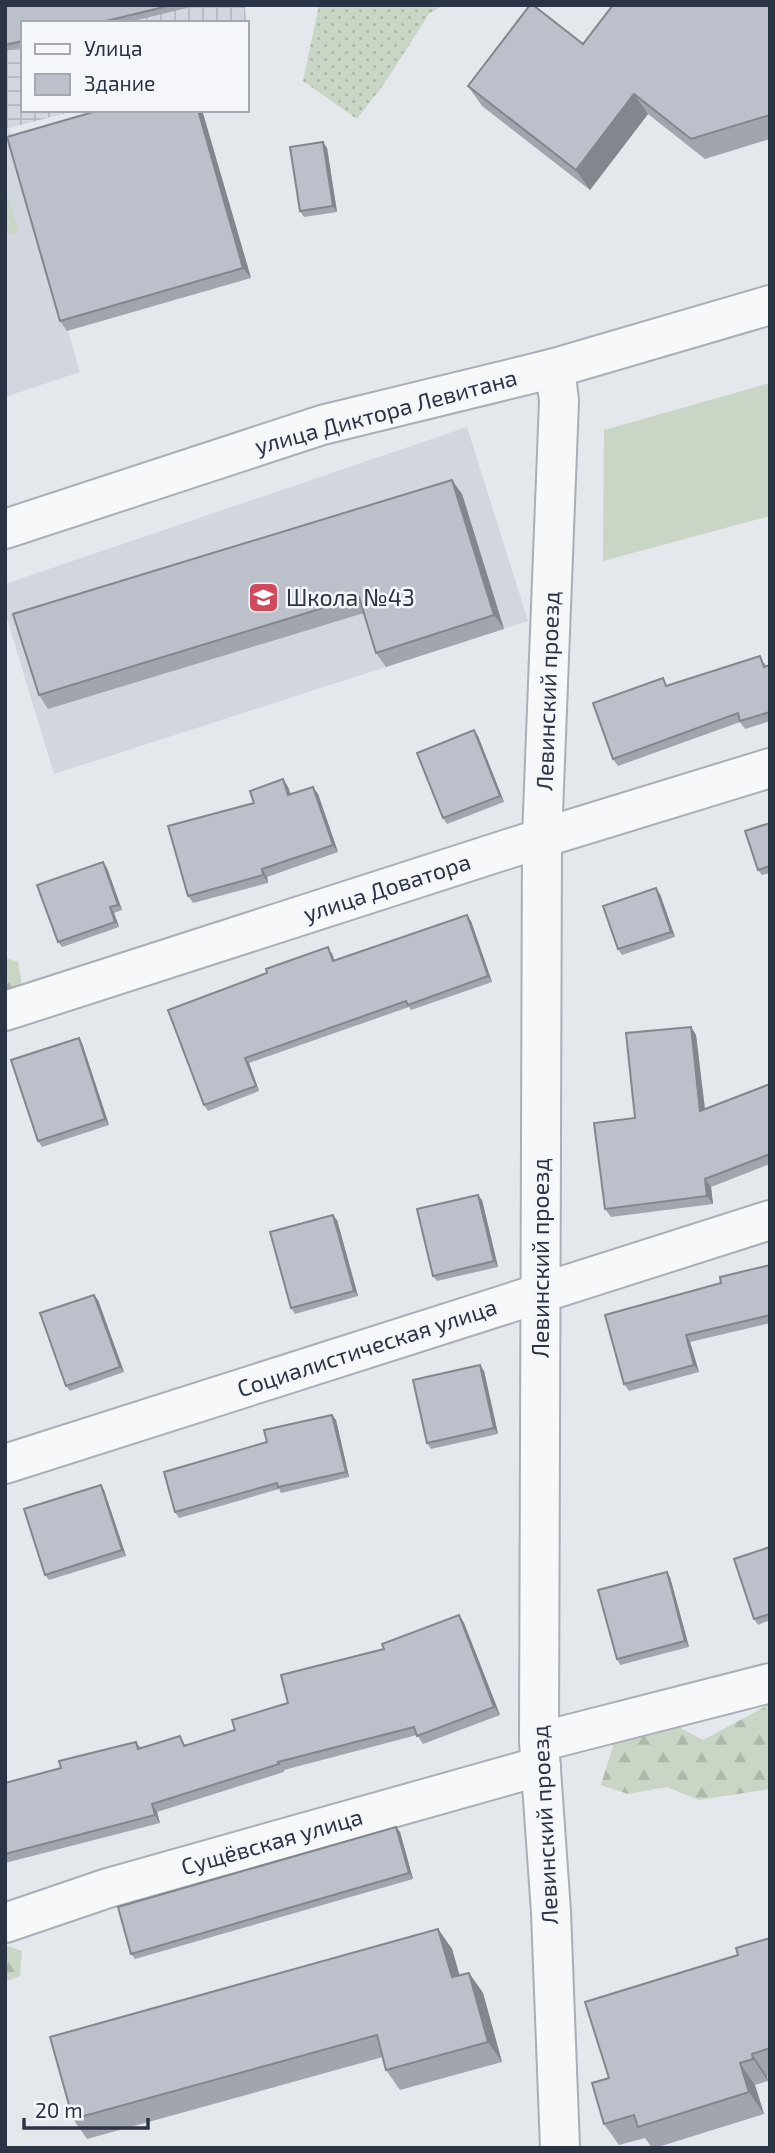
<svg xmlns="http://www.w3.org/2000/svg" width="775" height="2153" viewBox="0 0 775 2153" font-family="'Exo 2',sans-serif">
<style>
.built{fill:#d2d6de}
.industrial{fill:url(#industrial-grid)}
.grass{fill:url(#grass-dots)}
.forest{fill:url(#forest-firs)}
.pitch{fill:#c9d6c5}
.lines{fill:none;stroke-linecap:round;stroke-linejoin:round}
.minor-casing{stroke:#a9aeb7;stroke-width:42}
.tertiary-casing{stroke:#a9aeb7;stroke-width:42}
.minor{stroke:#f7f8fa;stroke-width:38}
.tertiary{stroke:#f7f8fa;stroke-width:38}
.wall{fill:#a1a5ae}
.shaded-wall{fill:#83868d}
.building{fill:#bbc0ca;stroke:#83868d;stroke-width:2}
.labels{text-anchor:middle;stroke-width:5;stroke-linejoin:round;paint-order:stroke}
.street-label{font-size:23px;fill:#2b3445;stroke:#f4f6f9}
.poi-label{font-size:23px;fill:#2b3445;stroke:#f4f6f9;text-anchor:start}
</style>
<defs>
<pattern id="industrial-grid" width="8" height="8" patternUnits="userSpaceOnUse" patternTransform="scale(1.75)"><rect width="8" height="8" fill="#d2d6de"/><path d="M0 4h8M4 0v8" fill="none" stroke="#b4b8c0"/></pattern>
<pattern id="grass-dots" width="8" height="8" patternUnits="userSpaceOnUse" patternTransform="scale(1.75)"><rect width="8" height="8" fill="#c9d6c5"/><path d="M2 2h.1M6 6h.1" fill="none" stroke="#adb8ab" stroke-width="1.8" stroke-linecap="round"/></pattern>
<pattern id="forest-firs" width="22" height="20" patternUnits="userSpaceOnUse" patternTransform="scale(1.75)"><rect width="22" height="20" fill="#c9d6c5"/><path d="M5 1l3.5 6h-7zM16 11l3.5 6h-7z" fill="#adb8ab"/></pattern>
</defs>
<rect width="100%" height="100%" fill="#e4e7ec"/>
<!-- built -->
<path class="built" d="M5,129H10L80,372L5,397Z
M467,427L528,621L54,774L5,612V584Z"/>
<!-- industrial -->
<path class="industrial" d="M5,5H245L246,23H23V110H78L5,129Z"/>
<!-- grass -->
<path class="grass" d="M319,5H443L429,14L384,84L357,119L303,81Z"/>
<!-- forest -->
<path class="forest" d="M5,958L18,962L22,985L5,998Z
M770,1704V1789L699,1800L667,1787L628,1794L601,1785L621,1720L671,1723L703,1740Z
M5,1945L22,1951L20,1976L5,1982Z"/>
<!-- pitch -->
<path class="pitch" d="M5,186L19,232L5,235Z
M770,383V516L603,561L604,430Z"/>
<g class="lines">
<defs>
<path id="minor" d="M555,368L559,401L542,838L539,1742L551,1912L560,2148
M5,1011L542,838L770,768
M5,1464L770,1220
M539,1742L770,1683
M5,1923L108,1888L541,1766"/>
<path id="tertiary" d="M5,529L322,425L555,368L770,305"/>
</defs>
<!-- minor casing -->
<use href="#minor" class="minor-casing"/>
<!-- tertiary casing -->
<use href="#tertiary" class="tertiary-casing"/>
<!-- minor -->
<use href="#minor" class="minor"/>
<!-- tertiary -->
<use href="#tertiary" class="tertiary"/>
</g>
<!-- wall -->
<path class="wall" d="M5,5H199L125,23H23V47L5,51Z
M770,5V139L705,159L648,114L590,190L482,106L468,86L583,44Z
M202,110L251,278L67,331L60,321Z
M327,148L337,212L304,217L300,211Z
M462,494L504,629L386,667L376,653L364,613L48,709L39,695Z
M765,663L766,666L770,665V721L745,729L740,722L618,766L613,759L668,685Z
M474,730L478,736L504,802L447,824L443,818Z
M283,779L288,787L291,794H318L338,852L267,877L268,883L193,903L188,896L254,803Z
M770,823V873L762,875L758,870Z
M103,862L107,868L122,910L114,913L119,927L62,947L58,942Z
M660,894L675,937L622,955L618,949Z
M471,921L492,982L411,1010L409,1007L249,1063L259,1091L208,1111L204,1105L332,952L335,961Z
M691,1027L696,1035L705,1109L770,1084V1164L711,1187L713,1204L611,1217L605,1209L635,1118Z
M79,1038L82,1043L109,1125L42,1147L38,1141Z
M482,1200L498,1267L437,1281L433,1276Z
M337,1220L358,1296L295,1314L291,1308Z
M770,1265V1323L690,1342L699,1372L629,1391L624,1384L721,1283Z
M98,1300L124,1372L70,1391L66,1386Z
M484,1371L498,1434L431,1449L427,1443Z
M332,1415L336,1420L349,1477L281,1493L279,1489L179,1518L175,1512L267,1442Z
M104,1490L126,1556L49,1580L45,1575Z
M770,1547V1620L758,1625L754,1619Z
M670,1577L689,1647L620,1665L617,1659Z
M459,1615L464,1623L500,1715L423,1744L417,1735L284,1770V1772L157,1812L160,1823L5,1863V1783L61,1768L136,1742L141,1748L186,1744V1745L235,1730L288,1703L384,1649Z
M400,1832L413,1879L135,1959L131,1954Z
M438,1929L452,1949L459,1975L469,1973L483,1993L502,2062L400,2090L386,2070L383,2057L87,2139L73,2119Z
M770,1938V2075L767,2076L768,2081L755,2085L764,2114L655,2148H652L645,2138L619,2145L604,2124L609,2078L738,1955Z"/>
<!-- shaded-wall -->
<path class="shaded-wall" d="M634,94L648,114L590,190L576,170Z
M198,110H202L251,278L243,268Z
M323,142L327,148L337,212L333,206Z
M452,480L462,494L504,629L494,615Z
M474,730L478,736L504,802L500,796Z
M283,779L288,787L293,803L288,795Z
M313,787L318,794L338,852L333,845Z
M103,862L107,868L122,910L118,905Z
M262,869L267,877L268,883L263,875Z
M656,888L660,894L675,937L671,932Z
M110,907L114,913L119,927L115,922Z
M467,915L471,921L492,982L488,976Z
M691,1027L696,1035L706,1119L700,1111Z
M79,1038L82,1043L109,1125L105,1119Z
M245,1058L249,1063L259,1091L256,1086Z
M705,1179L711,1187L713,1204L707,1196Z
M478,1195L482,1200L498,1267L494,1261Z
M333,1215L337,1220L358,1296L354,1291Z
M94,1295L98,1300L124,1372L120,1367Z
M686,1335L690,1342L699,1372L694,1365Z
M480,1365L484,1371L498,1434L494,1428Z
M332,1415L336,1420L349,1477L346,1472Z
M101,1485L104,1490L126,1556L122,1550Z
M667,1572L670,1577L689,1647L685,1641Z
M459,1615L464,1623L500,1715L494,1707Z
M152,1804L157,1812L160,1823L155,1815Z
M396,1827L400,1832L413,1879L409,1873Z
M438,1929L452,1949L466,1997L452,1977Z
M469,1973L483,1993L502,2062L488,2042Z
M752,2054L767,2076L768,2081L753,2059Z
M740,2063L755,2085L764,2114L749,2092Z"/>
<!-- building -->
<path class="building" d="M5,5H172L98,23H23V41L5,45Z
M530,5H533L583,44L613,5H770V115L691,139L634,94L576,170L468,86Z
M100,110H198L243,268L60,321L7,137Z
M323,142L333,206L300,211L290,147Z
M452,480L494,615L376,653L359,597L39,695L13,614Z
M760,656L764,667L770,665V712L740,721L738,713L613,759L593,703L663,678L666,686Z
M474,730L500,796L443,818L417,753Z
M283,779L288,795L313,787L333,845L262,869L263,875L188,896L168,826L254,803L250,791Z
M770,823V866L758,870L745,831Z
M103,862L118,905L110,907L115,922L58,942L37,885Z
M656,888L671,932L618,949L603,906Z
M467,915L488,976L408,1005L406,1001L245,1058L256,1086L204,1105L168,1010L267,973L266,969L328,947L333,961Z
M691,1027L700,1111L770,1084V1154L705,1179L707,1196L605,1209L594,1123L635,1118L626,1033Z
M79,1038L105,1119L38,1141L11,1060Z
M478,1195L494,1261L433,1276L417,1209Z
M333,1215L354,1291L291,1308L270,1232Z
M770,1265V1315L686,1335L694,1365L624,1384L605,1315L721,1283L720,1277Z
M94,1295L120,1367L66,1386L40,1313Z
M480,1365L494,1428L427,1443L413,1380Z
M332,1415L346,1472L278,1487L277,1483L175,1512L164,1472L267,1442L264,1430Z
M101,1485L122,1550L45,1575L24,1509Z
M770,1547V1614L754,1619L734,1559Z
M667,1572L685,1641L617,1659L598,1590Z
M459,1615L494,1707L417,1736L414,1727L278,1762L279,1764L152,1804L155,1815L5,1854V1783L61,1768L59,1761L136,1742L138,1749L180,1736L184,1746L235,1730L232,1720L288,1703L281,1675L384,1649L382,1644Z
M396,1827L409,1873L131,1954L118,1907Z
M438,1929L452,1977L469,1973L488,2042L386,2070L377,2035L73,2119L50,2037Z
M770,1938V2048L752,2054L753,2059L740,2063L749,2092L638,2127L634,2115L604,2124L592,2083L609,2078L585,2002L738,1955L736,1948Z"/>
<!-- icons -->
<defs>
<symbol id="school-square" viewBox="-11 -11 22 22"><rect x="-9" y="-9" width="18" height="18" rx="4" fill="#d1495b" stroke="#f4f6f9"/><path d="M0-5L7-2L0 1L-7-2ZM-4 1L0 2.5L4 1V4Q0 6-4 4Z" fill="#fff"/></symbol>
</defs>
<g fill-rule="evenodd">
<use href="#school-square" x="246" y="580" width="35" height="35"/>
</g>
<g class="labels">
<!-- street labels -->
<g class="street-label">
<text transform="translate(386 412) rotate(-15)" y="8">улица Диктора Левитана</text>
<text transform="translate(548 691) rotate(-88)" y="8">Левинский проезд</text>
<text transform="translate(387 888) rotate(-18)" y="8">улица Доватора</text>
<text transform="translate(541 1258) rotate(-90)" y="8">Левинский проезд</text>
<text transform="translate(367 1348) rotate(-18)" y="8">Социалистическая улица</text>
<text transform="translate(545 1825) rotate(-93)" y="8">Левинский проезд</text>
<text transform="translate(272 1842) rotate(-16)" y="8">Сущёвская улица</text>
</g>
<!-- poi labels -->
<g class="poi-label">
<text x="286" y="606">Школа №43</text>
</g>
</g>
<!-- border -->
<rect width="775" height="2153" fill="none" stroke="#2b3445" stroke-width="14"/>
<!-- legend -->
<rect x="21" y="21" width="228" height="91" fill="#f4f6f9" stroke="#a4a8b1" stroke-width="2"/>
<rect x="35" y="44" width="35" height="10" fill="#f7f8fa" stroke="#a4a8b1" stroke-width="2"/>
<text x="84" y="56" font-size="21" fill="#2b3445">Улица</text>
<rect x="35" y="74" width="35" height="21" fill="#bbc0ca" stroke="#a4a8b1" stroke-width="2"/>
<text x="84" y="91" font-size="21" fill="#2b3445">Здание</text>
<!-- scale -->
<path d="M24 2118v10h124v-10" fill="none" stroke="#2b3445" stroke-width="3.5"/>
<text x="35" y="2118" font-size="21" fill="#2b3445" stroke="#f4f6f9" stroke-width="5" paint-order="stroke">20 m</text>
</svg>
